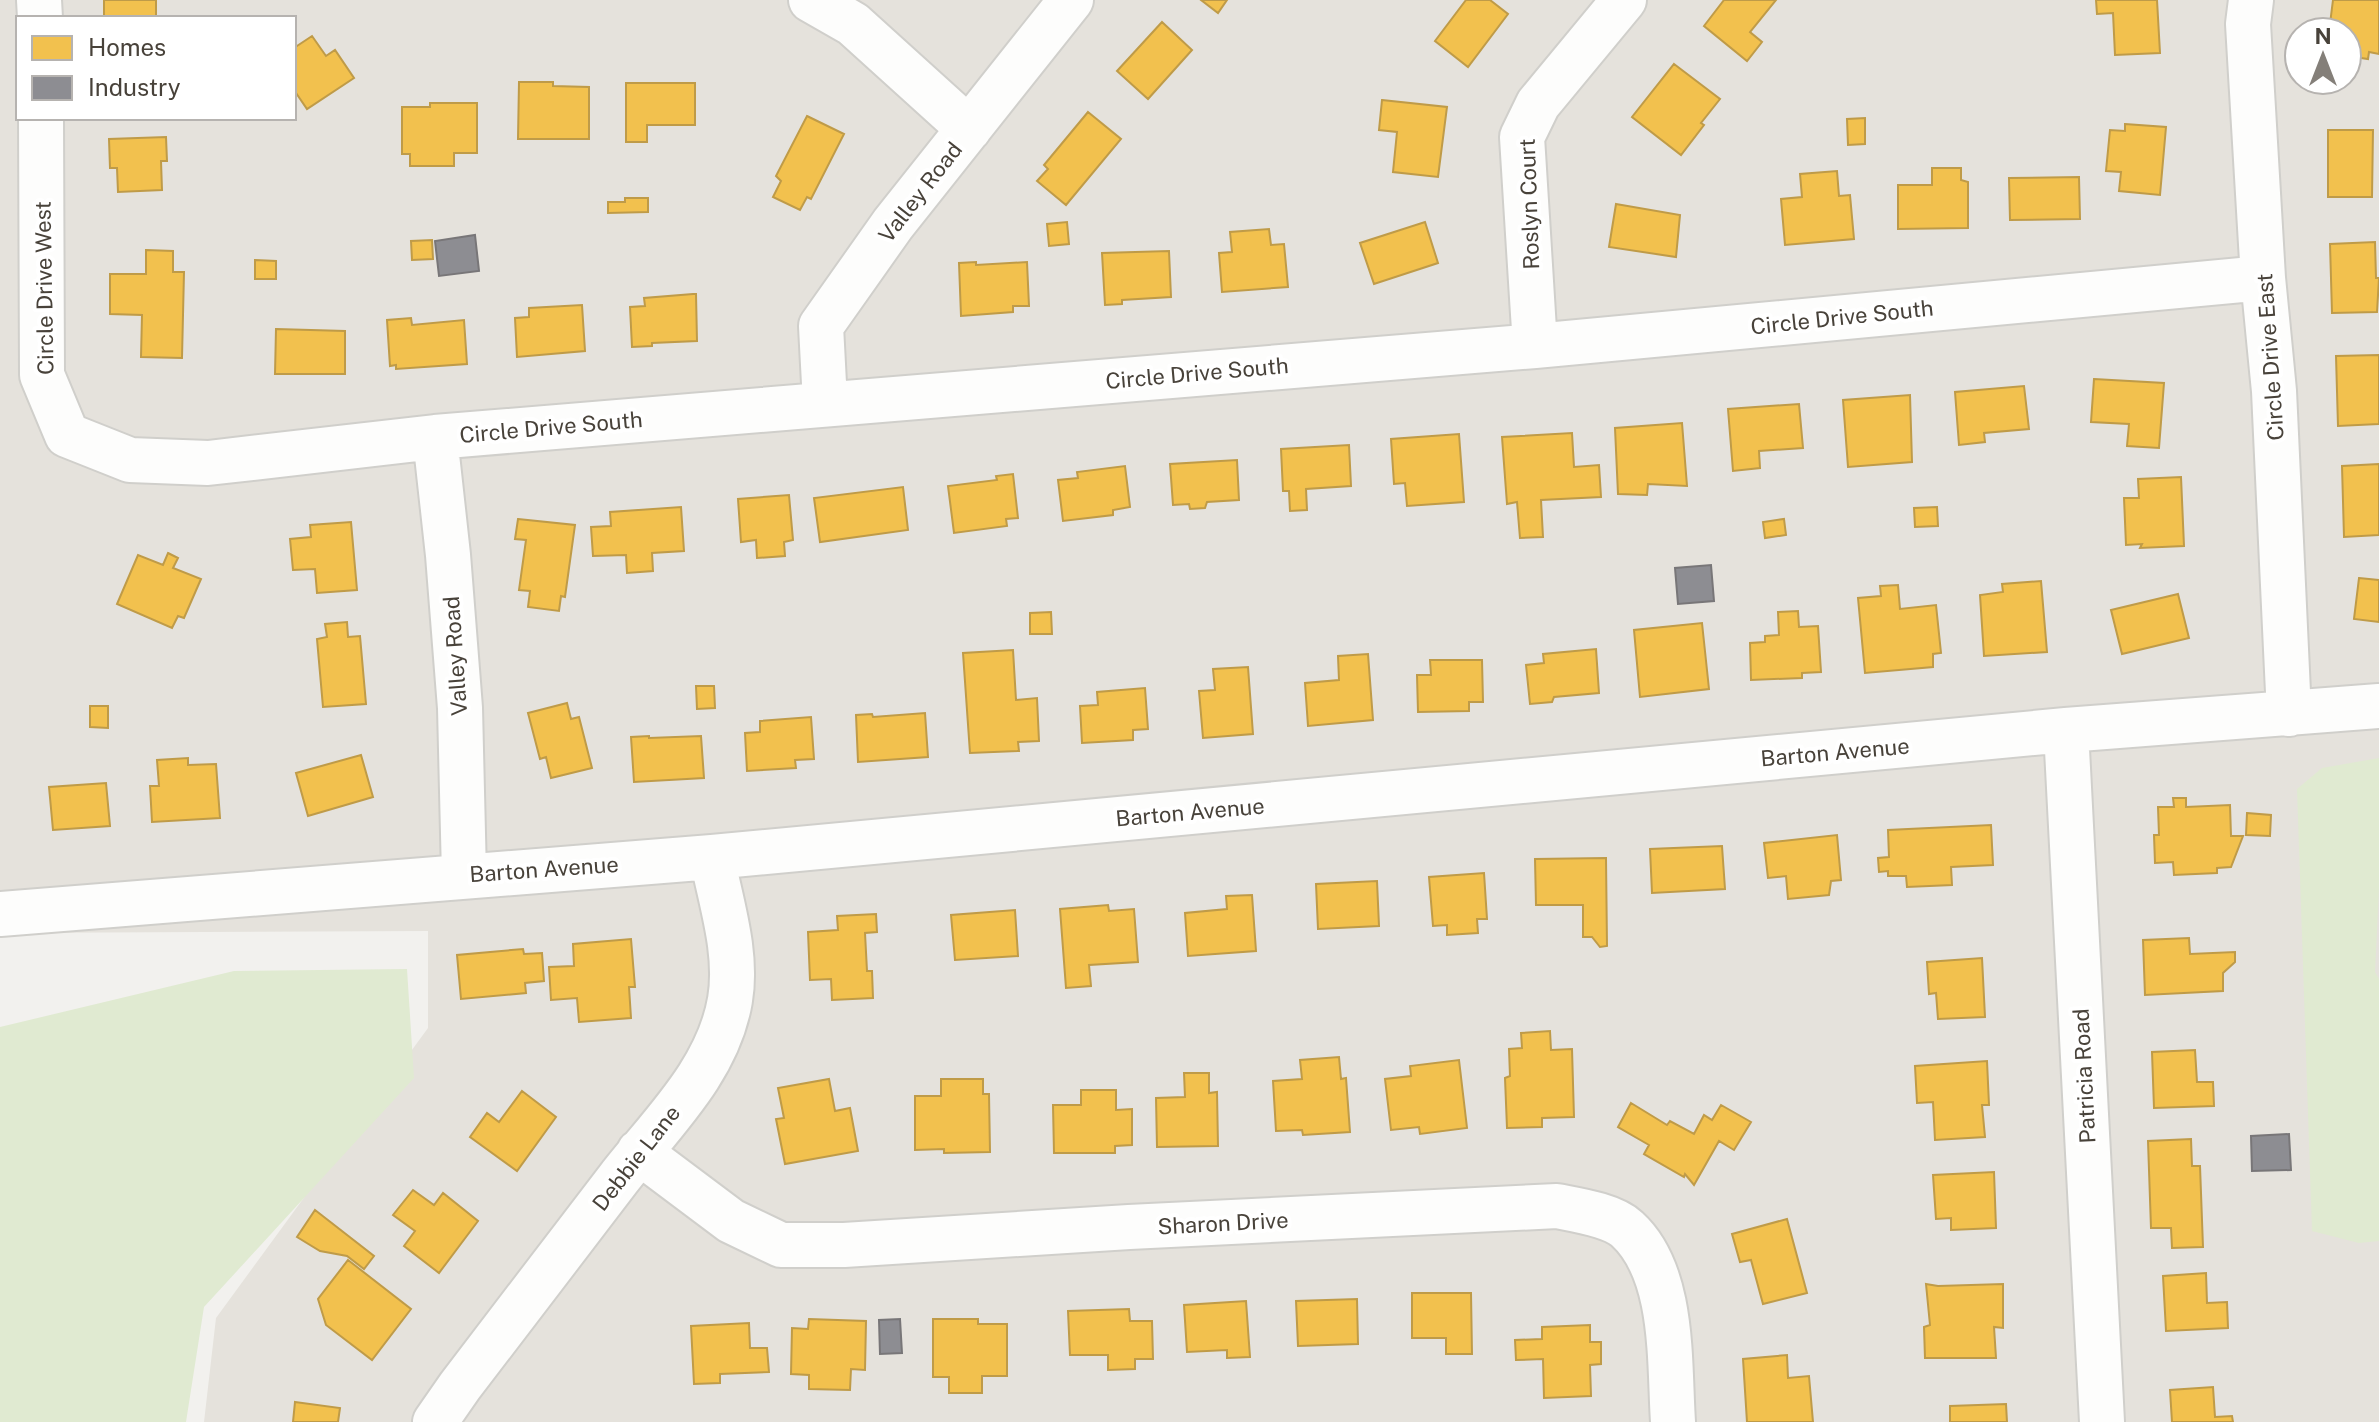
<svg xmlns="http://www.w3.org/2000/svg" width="2379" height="1422" viewBox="0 0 2379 1422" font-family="'Public Sans',sans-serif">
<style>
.residential{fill:#e5e2dc;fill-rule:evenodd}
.green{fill:#e0ead1}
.homes{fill:#f2c14e;stroke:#bf9b48;stroke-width:2}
.industry{fill:#8d8d92;stroke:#787678;stroke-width:2}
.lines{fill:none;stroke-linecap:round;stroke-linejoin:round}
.minor-casing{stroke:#d0cfcb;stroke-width:48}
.minor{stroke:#fdfdfc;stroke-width:44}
.labels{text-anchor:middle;stroke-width:8;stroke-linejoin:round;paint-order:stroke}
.street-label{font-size:22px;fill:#48423a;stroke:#fff}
</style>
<rect width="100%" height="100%" fill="#f2f1ee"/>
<!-- residential -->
<path class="residential" d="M0,0H2379V1422H204L216,1318L428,1028V931L0,933ZM18,18H294V118H18ZM2299,32H2347V80H2299Z"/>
<!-- green -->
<path class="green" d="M2379,758V888L2375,972L2379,979V1241L2359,1243L2312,1231L2297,789L2322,768Z
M407,969L414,1078L204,1307L186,1422H0V1027L234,971Z"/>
<!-- homes -->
<path class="homes" d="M104,0H156V18H104Z
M1201,0H1227L1218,13Z
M1466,0H1490L1508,14L1468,67L1435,41Z
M1724,0H1776L1750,32L1762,42L1747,61L1704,26Z
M2096,0H2157L2160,53L2115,55L2113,13L2097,14Z
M2333,0H2379V54L2369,52L2368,59L2347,56V32H2329Z
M1162,22L1192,50L1148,99L1117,71Z
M312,36L326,56L335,50L354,78L307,109L294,90V48Z
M1674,64L1720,99L1701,123L1704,125L1681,155L1632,117Z
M519,82H553V86L589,87V139H518Z
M626,83H695V125H647V142H626Z
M1382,100L1447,107L1438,177L1393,172L1397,132L1379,130Z
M430,103H477V153H454V166H410V154H402V107H430Z
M1088,112L1121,139L1066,205L1037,181L1048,169L1044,165Z
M807,116L844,134L811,199L807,197L800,210L773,197L781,181L776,176Z
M1865,118V144L1848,145L1847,119Z
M2125,124L2166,127L2160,195L2119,191L2121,172L2106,171L2110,130L2125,131Z
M2328,130H2373L2372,197H2328Z
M166,137L167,161H161L162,190L118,192L117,168H110L109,139Z
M1932,168H1961V180L1968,182V228L1898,229V185H1932Z
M1837,171L1839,196L1850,195L1854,239L1785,245L1781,199L1802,197L1800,174Z
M2079,177L2080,219L2010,220L2009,178Z
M625,198H648V212L608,213V202H625Z
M1616,204L1680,215L1676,257L1609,247Z
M1067,222L1069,244L1049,246L1047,224Z
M1425,222L1438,263L1374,284L1360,243Z
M1269,229L1271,245L1284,244L1288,287L1222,292L1219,253L1232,252L1230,232Z
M432,240L433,259L412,260L411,241Z
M2375,242L2376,278H2379L2377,312L2332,313L2330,244Z
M146,250L173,251V272H184L182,358L141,357L142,315L110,314V274H146Z
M1169,251L1171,297L1122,300V304L1105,305L1102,253Z
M255,260L276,261V279H255Z
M976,262V265L1027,262L1029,306H1013V312L961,316L959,263Z
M693,294H696L697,341L652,343V346L632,347L630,307L645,306L644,298Z
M582,305L585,351L517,357L515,318L529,317V308Z
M411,318L412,325L464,320L467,364L396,369V365L390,366L387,320Z
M276,329L345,331V374H275Z
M2379,355V424L2338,426L2336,356Z
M2094,379L2164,383L2159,448L2127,446L2129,424L2091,422Z
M2024,386L2029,429L1984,433L1985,442L1959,445L1955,392Z
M1910,395L1912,462L1848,467L1843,400Z
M1799,404L1803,448L1759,451L1760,468L1733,471L1728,409Z
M1682,423L1687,486L1648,484L1647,495L1618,494L1615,428Z
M1572,433L1574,467L1599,465L1601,497L1541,500L1543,537L1520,538L1517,502L1507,504L1502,437Z
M1459,434L1464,502L1407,506L1405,483L1394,484L1391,439Z
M1349,445L1351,486L1306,489L1307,510L1290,511L1289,491H1283L1281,449Z
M1237,460L1239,500L1207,502L1205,508L1190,509L1189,504L1173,505L1170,464Z
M2379,464V535L2344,537L2342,466Z
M1125,466L1130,507L1113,510V515L1063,521L1058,480L1078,478L1077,472Z
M1013,474L1018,518L1006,519L1007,526L954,533L948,486L997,480L996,476Z
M2181,477L2184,546L2140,548L2142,544L2126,545L2124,498H2139L2138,479Z
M903,487L908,530L820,542L814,498Z
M789,495L793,540L784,542L785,556L757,558L756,540L741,542L738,499Z
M681,507L684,551L652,553L653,571L627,573L626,555L593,556L591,527L611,526L610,512Z
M1937,507L1938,526L1915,527L1914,508Z
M518,519L575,525L565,597L561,596L559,611L528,607L530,591L519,590L526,540L515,539Z
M1784,519L1786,535L1765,538L1763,522Z
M351,522L357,590L317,593L315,569L293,570L290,539L311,537L310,525Z
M168,553L178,558L173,568L201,579L184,618L178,616L172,628L117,604L138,555L163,565Z
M2359,578L2379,580V622L2354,619Z
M2041,581L2047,652L1984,656L1980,595L2003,592L2002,584Z
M1898,585L1900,609L1936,605L1941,653L1933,654V667L1865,673L1858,598L1881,596L1880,586Z
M2178,594L2189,638L2122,654L2111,610Z
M1798,611L1799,627L1818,626L1821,672L1802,673V678L1751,680L1750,643L1765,642V636L1779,635L1778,612Z
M1051,612L1052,634H1030V613Z
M347,622L348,637L360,636L366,704L323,707L317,639L327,637L325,624Z
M1702,623L1709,689L1640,697L1634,630Z
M1596,649L1599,693L1554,697L1552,702L1530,704L1526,665L1544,663L1543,654Z
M1013,650L1016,700L1037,698L1039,741L1018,742L1019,751L970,753L963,653Z
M1368,654L1373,720L1308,726L1305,683L1339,680L1338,656Z
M1430,660H1482L1483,702H1469V711L1418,712L1417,675H1431Z
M1248,667L1253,734L1203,738L1199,691L1215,690L1213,669Z
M696,686H714L715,708L697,709Z
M1145,688L1148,729L1133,730V740L1082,743L1080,706L1098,705L1097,692Z
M567,703L571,719L579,717L592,768L551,778L546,757L540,759L528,713Z
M90,706H108V728L90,727Z
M925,713L928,757L858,762L856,715L872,714L873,717Z
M811,717L814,759L795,760L796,768L747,771L745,733L760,732V721Z
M649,736V738L701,736L704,778L634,782L631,737Z
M361,755L373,797L308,816L296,773Z
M188,758V765L216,764L220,818L152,822L150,786H159L157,760Z
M106,783L110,826L53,830L49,787Z
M2173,798H2186V807L2230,805L2231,836H2243L2231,867L2217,868V873L2174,875L2173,862L2155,863L2154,835H2159L2158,807H2174Z
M2247,813L2271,815L2270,836L2246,835Z
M1991,825L1993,865L1951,867L1952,885L1907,887L1906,876H1888V871L1879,872L1878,858L1889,857L1888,830Z
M1837,835L1841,880L1831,881L1829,895L1788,899L1786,876L1768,878L1764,843Z
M1722,846L1725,889L1652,893L1650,849Z
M1606,858L1607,946L1600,947L1592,937H1583V905H1536L1535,859Z
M1484,873L1487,919H1477L1478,933L1447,935V925L1433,926L1429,877Z
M1377,881L1379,926L1318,929L1316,884Z
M1252,895L1256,951L1188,956L1185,913L1227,909L1226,896Z
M1108,905L1109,911L1134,909L1138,962L1089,965L1091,986L1066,988L1060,909Z
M1015,910L1018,956L955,960L951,915Z
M876,914L877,932L865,933L867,971H872L873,998L832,1000L831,979L810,980L808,932L838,930L837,916Z
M2189,938L2190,954L2235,952V962L2223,973V991L2145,995L2143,940Z
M631,939L635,987H629L631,1018L579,1022L577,998L551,1000L549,967L574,966L573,944Z
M523,949L524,954L542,953L544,981L525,983L526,993L461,999L457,955Z
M1982,958L1985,1017L1938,1019L1936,993L1929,994L1927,962Z
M1550,1031L1551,1050L1572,1049L1574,1117L1542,1118V1127L1507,1128L1505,1078L1510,1076L1509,1049L1522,1048L1521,1033Z
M2195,1050L2197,1082H2213L2214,1106L2154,1108L2152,1052Z
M1339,1057L1341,1079L1346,1078L1350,1132L1303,1135L1302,1130L1276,1131L1273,1081L1302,1079L1300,1060Z
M1459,1060L1467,1128L1420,1134L1419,1127L1391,1130L1385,1079L1411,1076L1410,1066Z
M1987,1061L1989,1105H1982L1985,1137L1935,1140L1933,1102L1917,1103L1915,1066Z
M1184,1073H1209V1093L1217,1092L1218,1146L1157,1147L1156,1098L1185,1097Z
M829,1079L835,1111L850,1108L858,1151L785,1164L776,1119L784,1118L778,1088Z
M941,1079H983V1094H989L990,1152L944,1153V1149L915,1150V1096H941Z
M1081,1090H1116V1110L1132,1109V1145L1115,1146V1153H1054L1053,1105H1081Z
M522,1091L556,1117L517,1171L470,1137L487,1113L499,1122Z
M1631,1103L1667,1125L1670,1121L1694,1134L1704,1115L1712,1120L1721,1105L1751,1122L1734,1150L1719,1141L1694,1185L1685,1174L1684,1177L1644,1154L1649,1145L1618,1127Z
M2191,1139L2192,1166H2200L2203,1247L2172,1248L2171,1228H2151L2148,1141Z
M1994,1172L1996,1228L1951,1230V1218L1936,1219L1933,1175Z
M413,1190L434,1205L443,1193L478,1221L439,1273L404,1246L415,1231L393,1215Z
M315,1210L374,1256L364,1269L347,1256L320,1251L297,1237Z
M1787,1219L1807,1293L1763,1304L1751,1260L1740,1262L1732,1234Z
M348,1260L411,1309L372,1360L326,1325L318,1299Z
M2206,1273L2207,1303L2227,1302L2228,1328L2166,1331L2163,1276Z
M1926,1284L1938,1286L2003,1284V1328L1994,1327L1996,1358H1925L1924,1327L1930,1325Z
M1412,1293H1471L1472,1354H1446V1338H1412Z
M1357,1299L1358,1344L1298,1346L1296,1301Z
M1246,1301L1250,1357L1227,1358V1350L1187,1352L1184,1305Z
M1129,1309L1130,1321H1152L1153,1359H1135V1369L1108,1370V1355H1070L1068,1311Z
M809,1319L866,1321L865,1370L851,1369L850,1390L809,1389V1375L791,1374L792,1328L808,1329Z
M933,1319H978V1324H1007V1376H982V1393H949V1377H933Z
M749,1323L750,1348H767L769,1372L720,1374V1383L694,1384L691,1326Z
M1590,1325V1342H1601V1364L1590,1365L1591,1396L1544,1398L1543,1359L1516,1360L1515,1340L1542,1339V1327Z
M1787,1355L1788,1378L1809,1376L1813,1422H1747L1743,1359Z
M2213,1387L2215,1417L2232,1416L2233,1422H2172L2170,1390Z
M295,1402L340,1408L338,1422H293Z
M2006,1404L2007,1422H1950V1406Z"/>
<!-- industry -->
<path class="industry" d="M475,235L479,271L439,276L435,241Z
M1711,565L1714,601L1678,604L1675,568Z
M2289,1134L2291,1170L2252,1171L2251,1136Z
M900,1319L902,1353L880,1354L879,1320Z"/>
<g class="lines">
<defs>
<path id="minor" d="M39,0L40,18
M811,0L853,24L969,129
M2251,0L2248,24L2263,278L2274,391L2289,714
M41,118L42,375L67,435L130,460L208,463L435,437L1535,346L2263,278
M1535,346L1522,137L1538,104L1624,0
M825,403L821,326L893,224L1071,0
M435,437L448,555L460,708L464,875
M2066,730L2102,1422
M0,914L712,857L2066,730L2379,706
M639,1152L731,1221L781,1245H844L1129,1227L1557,1206C1577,1210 1612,1215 1627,1229C1675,1273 1669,1362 1673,1422
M435,1422L460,1386C513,1317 566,1248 619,1178C661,1124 718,1071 730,1000C738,953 721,903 712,857"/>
</defs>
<!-- minor casing -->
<use href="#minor" class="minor-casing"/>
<!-- minor -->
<use href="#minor" class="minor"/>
</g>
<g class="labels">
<!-- street labels -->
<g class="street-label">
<text transform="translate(920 192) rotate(-52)" y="8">Valley Road</text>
<text transform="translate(1529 204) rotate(-92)" y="8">Roslyn Court</text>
<text transform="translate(44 288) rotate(-91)" y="8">Circle Drive West</text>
<text transform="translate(1842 317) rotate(-6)" y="8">Circle Drive South</text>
<text transform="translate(2270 357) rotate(-94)" y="8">Circle Drive East</text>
<text transform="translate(1197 373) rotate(-5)" y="8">Circle Drive South</text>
<text transform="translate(551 427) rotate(-5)" y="8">Circle Drive South</text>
<text transform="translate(455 656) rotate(-94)" y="8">Valley Road</text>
<text transform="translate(1835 752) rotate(-5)" y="8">Barton Avenue</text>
<text transform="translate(1190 812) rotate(-5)" y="8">Barton Avenue</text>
<text transform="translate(544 869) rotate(-4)" y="8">Barton Avenue</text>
<text transform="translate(2084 1076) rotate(-93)" y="8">Patricia Road</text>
<text transform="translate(636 1158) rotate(-52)" y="8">Debbie Lane</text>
<text transform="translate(1223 1223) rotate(-3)" y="8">Sharon Drive</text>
</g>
</g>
<!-- legend -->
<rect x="16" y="16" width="280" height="104" fill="#ffffff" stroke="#b6b3b0" stroke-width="2"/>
<rect x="32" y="36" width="40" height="24" fill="#f2c14e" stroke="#b6b3b0" stroke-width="2"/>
<text x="88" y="56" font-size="24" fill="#48423a">Homes</text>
<rect x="32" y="76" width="40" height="24" fill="#8d8d92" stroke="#b6b3b0" stroke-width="2"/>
<text x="88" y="96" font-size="24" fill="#48423a">Industry</text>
<!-- north arrow -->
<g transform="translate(2323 56)"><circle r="38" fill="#ffffff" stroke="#b6b3b0" stroke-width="2"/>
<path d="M0-6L14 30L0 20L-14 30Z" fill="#847f79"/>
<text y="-12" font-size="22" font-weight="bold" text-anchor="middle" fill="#48423a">N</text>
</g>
</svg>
